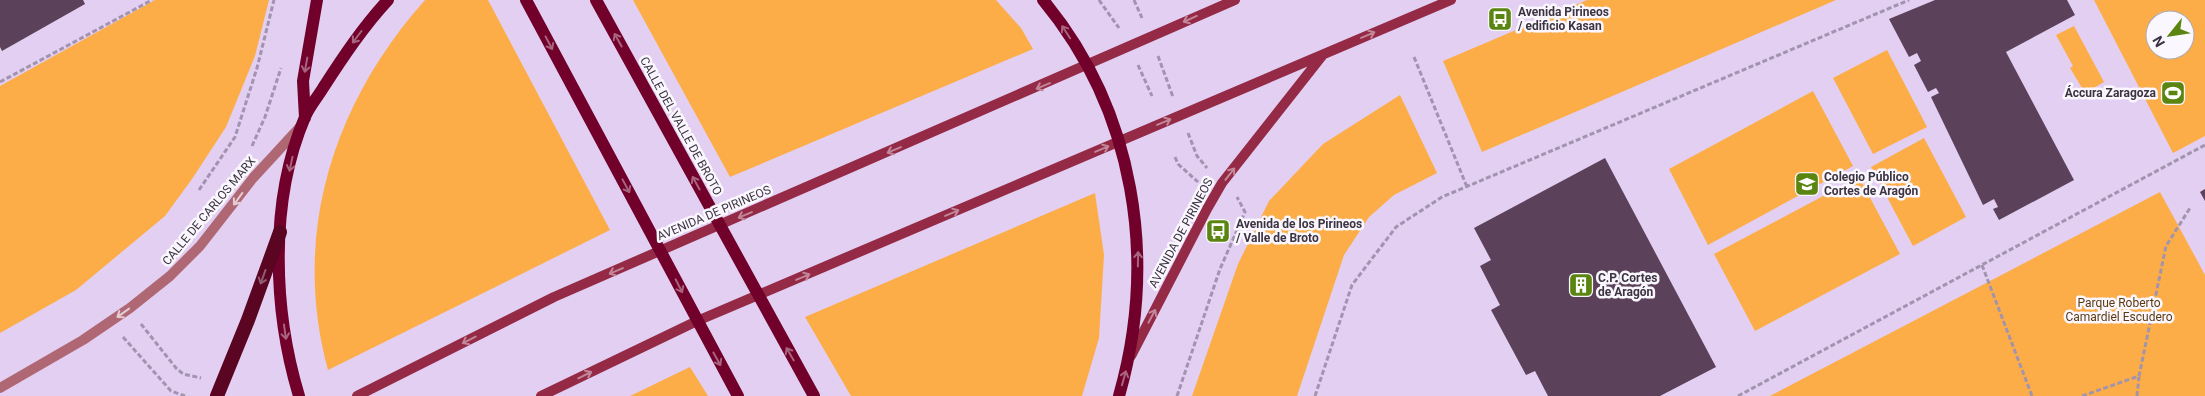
<svg xmlns="http://www.w3.org/2000/svg" width="2205" height="396" viewBox="0 0 2205 396" font-family="Roboto,sans-serif">
<style>
.green{fill:#fcad47;fill-rule:evenodd}
.building{fill:#5b4159}
.lines{fill:none;stroke-linecap:round;stroke-linejoin:round}
.path{stroke:#a293ae;stroke-width:3;stroke-dasharray:5 2.5;stroke-linecap:butt}
.minor{stroke:#b06774;stroke-width:10}
.secondary{stroke:#942a46;stroke-width:10}
.primary{stroke:#71002a;stroke-width:12}
.trunk{stroke:#5a0622;stroke-width:14}
.oneway{stroke:#c28699}
.oneway2{stroke:#a8637f}
.oneway3{stroke:#e4ccd5}
.oneway4{stroke:#925a6f}
.labels{text-anchor:middle;stroke-width:5;stroke-linejoin:round;paint-order:stroke}
.poi-label{font-size:12px;font-weight:bold;fill:#3b3441;stroke:#fbf7fe;text-anchor:start}
.street-label{font-size:12px;fill:#3b3441;stroke:#fbf7fe}
.park-label{font-size:12px;fill:#5a3a11;stroke:#fbf7fe}
</style>
<rect width="100%" height="100%" fill="#e2cff2"/>
<!-- green -->
<path class="green" d="M155,0H269L255,56L226,127L192,179L165,216L76,290L0,333V86Z
M425,0H488L610,230L328,370C291,235 333,103 425,0Z
M633,0H996L1021,28L1033,49L730,177Z
M1587,0H1836L1482,152L1443,61Z
M2094,0H2205V136L2173,153ZM2155,20H2185V50H2155Z
M2074,26L2104,82L2085,93L2070,68L2073,66L2056,35Z
M1887,50L1927,127L1873,154L1833,78Z
M1813,91L1853,166L1708,245L1669,169Z
M1400,95L1437,173L1394,195L1369,217L1344,255L1297,396H1192L1238,264L1269,201L1323,144Z
M1924,138L1966,217L1913,246L1871,167Z
M1859,177L1900,254L1755,331L1714,254Z
M2160,192L2205,275V396H1770Z
M1095,193L1104,255L1099,338L1082,396H851L805,317Z
M690,367L708,396H630Z"/>
<!-- building -->
<path class="building" d="M0,0H83L85,4L2,51L0,47Z
M1935,0H2067L2075,15L2006,52L2074,180L1999,220L1993,209L1998,207L1994,199L1983,205L1931,97L1939,93L1936,88L1928,92L1914,65L1921,61L1917,53L1909,57L1889,19Z
M1605,158L1716,367L1660,396H1548L1535,371L1526,375L1491,310L1500,305L1480,266L1491,260L1474,228Z
M2205,189V201L2200,192Z"/>
<g class="lines">
<!-- path -->
<path class="path" d="M1099,0L1119,28
M1134,0L1142,18
M1158,56L1173,97
M1414,57L1467,187
M1138,65L1152,96
M0,82L152,0
M1188,133L1197,156L1207,168
M252,146L265,117L281,68
M1175,157L1178,164L1198,182
M199,190L235,137L257,68L274,0
M1982,265L2032,396
M141,324L176,368L183,374L201,378
M123,337L171,391L185,396
M1177,396L1220,269L1245,212L1237,197
M1315,396L1352,285L1396,227L1442,197L1909,0
M1738,396L2205,145
M2082,396L2139,376L2166,246L2190,208
M2137,396L2139,377"/>
<!-- minor -->
<path class="minor" d="M0,388L83,340L130,308L170,276L200,246L253,178L300,127"/>
<!-- secondary -->
<path class="secondary" d="M1131,356L1207,209L1222,183L1322,56
M357,396L554,297L1235,0
M541,396L697,321L1451,0"/>
<!-- primary -->
<path class="primary" d="M526,0L738,396
M596,0L814,396
M1043,0C1135,111 1158,259 1119,396
M305,118L303,81L317,0
M299,396C273,310 269,201 305,117C309,107 317,98 323,88C343,57 363,27 388,0"/>
<!-- trunk -->
<path class="trunk" d="M217,396L248,320L280,232"/>
</g>
<!-- one-way arrows -->
<defs><path id="oneway-shaft" d="M-6 0H5M1.5-3L5.5 0L1.5 3" fill="none" stroke-width="1.6" stroke-linecap="round" stroke-linejoin="round" transform="scale(1.25)"/></defs>
<g class="oneway">
<use href="#oneway-shaft" transform="translate(1190 19) rotate(156)"/>
<use href="#oneway-shaft" transform="translate(1368 35) rotate(-23)"/>
<use href="#oneway-shaft" transform="translate(1043 86) rotate(157)"/>
<use href="#oneway-shaft" transform="translate(1164 122) rotate(-23)"/>
<use href="#oneway-shaft" transform="translate(1102 149) rotate(-23)"/>
<use href="#oneway-shaft" transform="translate(894 150) rotate(157)"/>
<use href="#oneway-shaft" transform="translate(1230 174) rotate(-52)"/>
<use href="#oneway-shaft" transform="translate(952 213) rotate(-23)"/>
<use href="#oneway-shaft" transform="translate(745 215) rotate(157)"/>
<use href="#oneway-shaft" transform="translate(616 271) rotate(157)"/>
<use href="#oneway-shaft" transform="translate(803 277) rotate(-23)"/>
<use href="#oneway-shaft" transform="translate(1152 316) rotate(-62)"/>
<use href="#oneway-shaft" transform="translate(469 340) rotate(153)"/>
<use href="#oneway-shaft" transform="translate(585 375) rotate(-26)"/>
</g>
<g class="oneway2">
<use href="#oneway-shaft" transform="translate(1066 32) rotate(-123)"/>
<use href="#oneway-shaft" transform="translate(357 37) rotate(127)"/>
<use href="#oneway-shaft" transform="translate(618 40) rotate(-119)"/>
<use href="#oneway-shaft" transform="translate(549 43) rotate(62)"/>
<use href="#oneway-shaft" transform="translate(306 65) rotate(100)"/>
<use href="#oneway-shaft" transform="translate(291 164) rotate(102)"/>
<use href="#oneway-shaft" transform="translate(696 183) rotate(-119)"/>
<use href="#oneway-shaft" transform="translate(626 186) rotate(62)"/>
<use href="#oneway-shaft" transform="translate(1138 259) rotate(-89)"/>
<use href="#oneway-shaft" transform="translate(679 286) rotate(63)"/>
<use href="#oneway-shaft" transform="translate(285 332) rotate(82)"/>
<use href="#oneway-shaft" transform="translate(790 354) rotate(-120)"/>
<use href="#oneway-shaft" transform="translate(717 359) rotate(61)"/>
<use href="#oneway-shaft" transform="translate(1124 378) rotate(-74)"/>
</g>
<g class="oneway3">
<use href="#oneway-shaft" transform="translate(238 199) rotate(126)"/>
<use href="#oneway-shaft" transform="translate(123 313) rotate(144)"/>
</g>
<use class="oneway4" href="#oneway-shaft" transform="translate(263 277) rotate(110)"/>
<!-- icons -->
<defs>
<symbol id="bus-square" viewBox="-11 -11 22 22"><rect x="-9" y="-9" width="18" height="18" rx="4" fill="#5b8511" stroke="#fbf7fe"/><path d="M-5-6H5V4H4V6H2V4H-2V6H-4V4H-5ZM-3.5-4V0h7V-4ZM-3.5 1.2v1.5H-2V1.2ZM2 1.2v1.5H3.5V1.2Z" fill="#fff"/></symbol>
<symbol id="stadium-square" viewBox="-11 -11 22 22"><rect x="-9" y="-9" width="18" height="18" rx="4" fill="#5b8511" stroke="#fbf7fe"/><path d="M0-5a6.5 5 0 1 0 0 10a6.5 5 0 1 0 0-10ZM-3.5-1.8h7v3.6h-7Z" fill="#fff"/></symbol>
<symbol id="school-square" viewBox="-11 -11 22 22"><rect x="-9" y="-9" width="18" height="18" rx="4" fill="#5b8511" stroke="#fbf7fe"/><path d="M0-5L7-2L0 1L-7-2ZM-4 1L0 2.5L4 1V4Q0 6-4 4Z" fill="#fff"/></symbol>
<symbol id="building-square" viewBox="-11 -11 22 22"><rect x="-9" y="-9" width="18" height="18" rx="4" fill="#5b8511" stroke="#fbf7fe"/><path d="M-4-6H4V6H1V3H-1V6H-4ZM-2.5-4.3h1.7v1.8h-1.7ZM.8-4.3h1.7v1.8H.8ZM-2.5-1h1.7V.8h-1.7ZM.8-1h1.7V.8H.8Z" fill="#fff"/></symbol>
</defs>
<g fill-rule="evenodd">
<use href="#bus-square" x="1486" y="5" width="28" height="28"/>
<use href="#stadium-square" x="2159" y="79" width="28" height="28"/>
<use href="#school-square" x="1793" y="170" width="28" height="28"/>
<use href="#bus-square" x="1204" y="217" width="28" height="28"/>
<use href="#building-square" x="1567" y="271" width="28" height="28"/>
</g>
<g class="labels">
<!-- poi labels -->
<g class="poi-label">
<text x="1518" y="16">Avenida Pirineos<tspan x="1518" dy="14">/ edificio Kasan</tspan></text>
<text x="2156" y="97" text-anchor="end">Áccura Zaragoza</text>
<text x="1824" y="181">Colegio Público<tspan x="1824" dy="14">Cortes de Aragón</tspan></text>
<text x="1236" y="228">Avenida de los Pirineos<tspan x="1236" dy="14">/ Valle de Broto</tspan></text>
<text x="1598" y="282">C.P. Cortes<tspan x="1598" dy="14">de Aragón</tspan></text>
</g>
<!-- street labels -->
<g class="street-label">
<text transform="translate(681 126) rotate(61)" y="4">CALLE DEL VALLE DE BROTO</text>
<text transform="translate(209 211) rotate(-50)" y="4">CALLE DE CARLOS MARX</text>
<text transform="translate(714 213) rotate(-23)" y="4">AVENIDA DE PIRINEOS</text>
<text transform="translate(1181 233) rotate(-62)" y="4">AVENIDA DE PIRINEOS</text>
</g>
<!-- park labels -->
<g class="park-label">
<text x="2119" y="307">Parque Roberto<tspan x="2119" dy="14">Camardiel Escudero</tspan></text>
</g>
</g>
<!-- north arrow -->
<g transform="translate(2170 35) rotate(240)"><circle r="24" fill="#fbf7fe" stroke="#aea9b2"/>
<path d="M0-4L9 19L0 12L-9 19Z" fill="#5b8511"/>
<text y="-8" font-size="14" font-weight="bold" text-anchor="middle" fill="#3b3441">N</text>
</g>
</svg>
